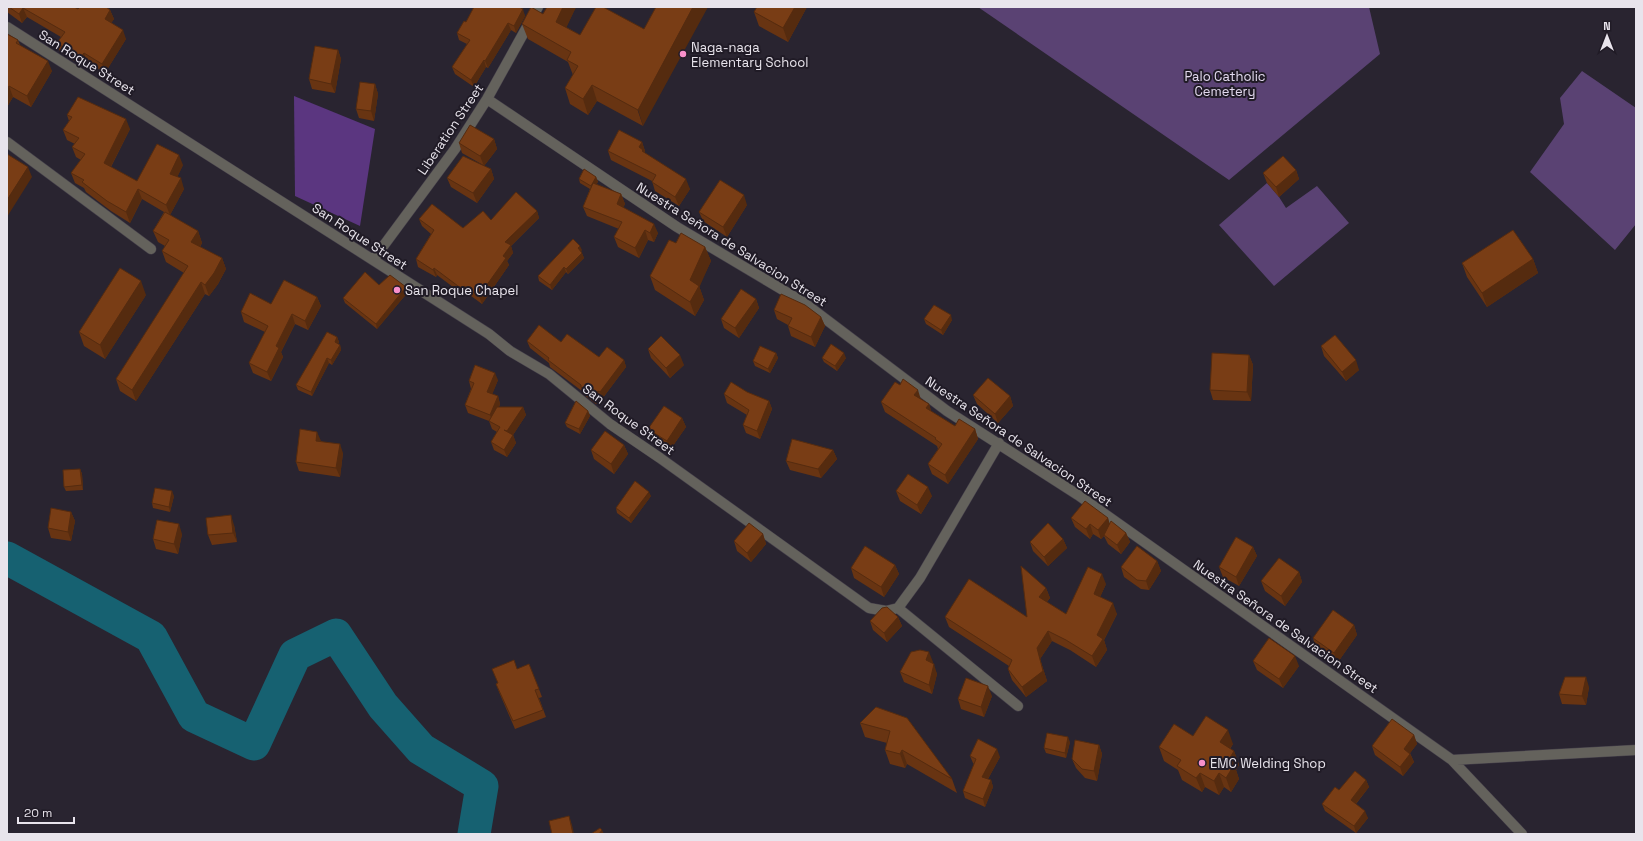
<svg xmlns="http://www.w3.org/2000/svg" width="1643" height="841" viewBox="0 0 1643 841" font-family="'Space Grotesk',sans-serif">
<style>
.green{fill:#5a4273}
.forest{fill:#5b3680}
.lines{fill:none;stroke-linecap:round;stroke-linejoin:round}
.river{stroke:#166171;stroke-width:33}
.minor-casing{stroke:#443f4a;stroke-width:11}
.minor{stroke:#64625c;stroke-width:10}
.wall{fill:#683412}
.shaded-wall{fill:#552b0f}
.building{fill:#793d15;stroke:#552b0f}
.poi-dot{fill:#f890cb;stroke:#201b26;stroke-width:1.5}
.labels{text-anchor:middle;stroke-width:4;stroke-linejoin:round;paint-order:stroke}
.poi-label{font-size:13px;fill:#e8e4ec;stroke:#201b26;text-anchor:start}
.street-label{font-size:13px;fill:#e8e4ec;stroke:#201b26}
.park-label{font-size:13px;fill:#e3daef;stroke:#201b26}
</style>
<rect width="100%" height="100%" fill="#292430"/>
<!-- green -->
<path class="green" d="M978,7H1369L1380,54L1229,180Z
M1582,71L1636,108V224L1615,250L1530,172L1564,124L1560,98Z
M1267,183L1279,197L1286,208L1317,186L1349,223L1274,286L1219,225Z"/>
<!-- forest -->
<path class="forest" d="M294,96L375,129L360,226L295,196Z"/>
<g class="lines">
<!-- river -->
<path class="river" d="M7,558L151,637L194,716L254,744L295,655L336,635L383,706L421,749L482,786L474,834"/>
<defs>
<path id="minor" d="M7,27L373,260L489,334L510,351L549,374L610,424L660,458L869,608L886,611L898,608L920,578L999,443
M487,99L677,227L803,302L947,411L1078,495L1452,760L1522,834
M7,142L151,249
M373,260L455,149L487,99L538,7
M898,608L1018,706
M1452,760L1636,750"/>
</defs>
<!-- minor casing -->
<use href="#minor" class="minor-casing"/>
<!-- minor -->
<use href="#minor" class="minor"/>
</g>
<!-- wall -->
<path class="wall" d="M7,7H74L78,9L110,10L114,19L111,23L126,39L105,73L87,62L83,66L60,52L57,43L61,37L27,17L22,23L7,12Z
M474,7H521V8L525,16L516,33L511,30L488,68L486,67L474,87L455,74L452,67L467,44L459,40L457,33L466,22Z
M547,7H576L566,27L580,35L603,7L643,126L597,101L588,115L570,104L565,88L573,75L568,62L528,39L522,24L543,14Z
M757,7H807L788,42L759,26L754,12Z
M7,34L18,40L20,45L52,71L31,107L13,97L7,107Z
M338,50L341,59L335,93L312,89L309,79Z
M375,84L378,94L374,121L359,118L356,109Z
M67,115L130,129L111,167L137,181L183,165L177,177L184,189L170,215L198,231L202,243L200,247L222,258L226,269L218,284L209,296L205,294L136,401L120,391L116,379L184,273L166,262L162,251L165,246L158,242L153,231L164,212L142,199L130,223L111,211L86,192L84,188L75,183L71,173L81,160L76,157L72,147L75,144L67,140L63,130L69,121Z
M494,139L497,149L484,166L491,169L494,179L477,203L451,187L447,178L483,165L462,153L459,143Z
M642,142L645,151L644,153L690,189L679,206L655,191L652,181L611,160L608,151Z
M1296,170L1299,179L1279,197L1267,183L1263,173Z
M596,177L598,182L596,184L621,194L625,204L623,207L658,233L654,242L648,240L639,258L618,247L614,237L619,229L587,216L583,207L590,189L580,183L579,179Z
M747,205L727,237L703,221L699,212Z
M537,211L539,218L511,246L513,253L507,261L509,265L482,304L467,293L465,296L437,275L436,277L418,267L416,259L431,234L422,226L419,219L463,228L491,220Z
M676,243L705,247L711,261L699,286L704,300L695,316L655,290L650,276Z
M582,250L581,251L584,258L568,274L566,272L552,290L539,281L538,276Z
M1533,259L1538,273L1487,307L1467,277L1462,263Z
M379,285L408,292L377,329L345,303L343,298Z
M146,295L105,359L84,346L79,332Z
M317,297L321,306L308,330L295,324L281,352L283,357L271,381L253,373L249,363L265,332L244,322L241,312Z
M756,299L759,308L739,338L724,328L721,319Z
M774,310L821,317L825,326L815,347L791,336L788,326V325L777,319Z
M924,319L952,320L943,335L926,324Z
M337,337L339,342L338,344L340,345L341,350L332,365L329,363L312,396L298,390L296,385Z
M527,341L561,342L599,357L624,360L626,367L602,399L600,397L596,404L583,394L582,391L550,367L549,363L530,348Z
M1321,346L1359,370L1346,381L1324,356Z
M648,349L684,365L670,378L651,358Z
M776,353L778,358L770,373L755,366L753,361Z
M1249,355L1253,365L1251,401L1213,400L1210,390Z
M822,358H846L837,371L824,362Z
M498,380L492,394L498,396L500,404L499,407H523L526,415L513,435L516,443L507,457L494,450L491,442L497,432L492,429L489,421L468,413L465,405L471,389L469,381Z
M747,392L769,401L772,409L760,439L746,433L743,425L747,415L727,403L724,394Z
M973,395L1010,396L1013,406L998,423L977,404Z
M921,399L929,404L931,411L955,426L975,429L978,439L948,484L932,474L928,464L938,449L937,446L885,412L881,402Z
M588,411L590,416L580,434L567,427L565,423Z
M682,418L686,427L670,450L652,438L648,429Z
M321,441L343,453L340,477L299,471L296,462Z
M624,445L628,454L614,474L594,459L591,450Z
M833,450L837,459L821,478L790,470L786,461Z
M80,469L82,474L83,490L66,491L64,487Z
M896,491L932,496L921,514L900,501Z
M174,496L170,512L153,508L152,503Z
M651,496L631,523L617,513L616,508Z
M71,512L75,521L71,541L51,538L48,528Z
M1071,518H1108L1109,523L1126,533L1130,542L1121,554L1108,544L1104,536L1101,539L1093,534L1090,539L1075,527Z
M234,525L237,542L212,545L208,535Z
M182,534L178,554L156,549L153,539Z
M763,534L766,544L751,562L737,551L734,541Z
M1063,539L1067,548L1048,566L1033,551L1030,542Z
M1253,547L1257,556L1239,586L1223,577L1219,567Z
M1157,561L1161,571L1149,590L1141,589L1124,577L1121,567Z
M895,565L899,574L884,597L854,578L851,568Z
M1299,572L1302,582L1285,606L1265,591L1261,581Z
M1106,584L1100,597L1117,614L1104,640L1107,650L1096,667L1070,650L1052,641L1040,659L1047,681L1026,697L1012,680L1008,669L1009,666L949,627L945,617H1027L1046,588L1050,598L1047,602L1066,614Z
M898,617L902,626L887,642L873,630L870,621Z
M1354,625L1357,635L1338,662L1316,648L1313,638Z
M1253,661L1299,666L1283,688L1257,670Z
M933,662L932,663L937,674L932,694L904,682L900,672Z
M517,669L539,689L542,697L539,698L546,717L515,729L499,692L496,684Z
M1589,687L1586,705L1562,704L1559,694Z
M992,696L984,717L961,709L958,699Z
M907,718L952,779L957,793L907,764L905,768L890,764L885,750L887,743L865,737L860,723Z
M1414,735L1417,744L1410,753L1414,762L1403,776L1375,755L1372,746Z
M1193,736L1233,744L1230,749L1234,751L1239,765L1236,770L1239,779L1231,792L1224,787L1219,795L1205,787L1202,792L1182,780L1178,770L1164,761L1159,747Z
M1070,742L1066,758L1046,753L1044,748Z
M1099,745L1102,754L1097,781L1085,778L1076,768L1072,759Z
M970,756L1000,757L988,779L991,780L993,787L985,807L965,798L963,791L974,764L973,763Z
M1366,780L1369,787L1356,804L1368,818L1356,833L1325,811L1322,804L1339,790Z"/>
<!-- shaded-wall -->
<path class="shaded-wall" d="M563,7H576L562,37L556,22Z
M693,7H708L643,126L638,110Z
M795,7H807L788,42L783,28Z
M23,8L27,17L22,23L19,14Z
M523,9L525,16L516,33L514,26Z
M110,10L114,19L108,28L105,19Z
M508,23L511,30L488,68L485,61Z
M123,30L126,39L105,73L102,64Z
M338,50L341,59L335,93L331,84Z
M84,53L87,62L83,66L80,58Z
M484,60L486,67L474,87L471,80Z
M48,61L52,71L31,107L27,96Z
M375,84L378,94L374,121L371,111Z
M592,85L597,101L588,115L583,99Z
M9,86L13,97L7,107V90Z
M126,119L130,129L107,174L104,163Z
M494,139L497,149L484,166L480,156Z
M642,142L645,151L644,153L639,147Z
M179,155L183,165L174,184L170,174Z
M28,167L32,177L7,217V200Z
M491,169L494,179L477,203L473,193Z
M1296,170L1299,179L1279,197L1276,187Z
M596,177L598,182L592,191L591,186Z
M181,178L184,189L170,215L166,205Z
M686,179L690,189L679,206L675,197Z
M138,189L142,199L130,223L126,212Z
M621,194L625,204L621,214L617,204Z
M744,195L747,205L727,237L723,227Z
M537,211L539,218L511,246L513,253L507,261L509,265L482,304L479,296L505,242Z
M654,224L658,233L654,242L650,233Z
M645,230L648,240L639,258L635,248Z
M198,231L202,243L196,254L191,242Z
M580,246L582,250L580,253L578,248Z
M705,247L711,261L699,288V286L704,300L695,316L690,302V280Z
M582,253L584,258L568,274L566,269Z
M222,258L226,269L218,284L209,296L205,285Z
M1533,259L1538,273L1487,307L1482,293Z
M564,267L566,272L552,290L550,285Z
M434,268L437,275L436,277L433,270Z
M141,281L146,295L105,359L100,345Z
M201,282L205,294L136,401L132,390Z
M464,286L467,293L465,296L462,289Z
M406,287L408,292L377,329L376,324Z
M317,297L321,306L308,330L305,321Z
M756,299L759,308L739,338L735,328Z
M292,314L295,324L281,352L283,357L271,381L267,372L276,346Z
M951,315L952,320L943,335L941,330Z
M821,317L825,326L815,347L811,337Z
M337,337L339,342L336,347L335,342Z
M340,345L341,350L332,365L331,360Z
M776,353L778,358L770,373L768,369Z
M844,353L846,358L837,371L835,366Z
M680,355L684,365L670,378L666,368Z
M1249,355L1253,365L1251,401L1247,392Z
M327,358L329,363L312,396L311,392Z
M624,360L626,367L602,399L600,392Z
M1356,360L1359,370L1346,381L1342,372Z
M495,373L498,380L490,400L487,392Z
M918,390L921,400L914,395Z
M598,391L600,397L596,404L594,398Z
M498,396L500,404L493,423L490,415Z
M1010,396L1013,406L998,423L995,414Z
M769,401L772,409L760,439L757,431Z
M929,404L932,413L926,408Z
M523,407L526,415L513,435L516,443L507,457L504,450L507,431Z
M588,411L590,416L580,434L579,429Z
M682,418L686,427L670,450L667,441Z
M975,429L978,439L948,484L945,475Z
M317,432L321,441L320,450L316,441Z
M340,444L343,453L340,477L336,468Z
M624,445L628,454L614,474L611,464Z
M833,450L837,459L821,478L818,469Z
M80,469L82,474L83,490L82,485Z
M928,487L932,496L921,514L917,505Z
M172,491L174,496L170,512L169,507Z
M649,492L651,496L631,523L629,518Z
M71,512L75,521L71,541L68,532Z
M231,515L234,525L237,542L233,533Z
M1108,518L1111,528L1101,539L1098,530Z
M179,524L182,534L178,554L174,544Z
M1090,524L1093,534L1090,539L1086,529Z
M1126,533L1130,542L1121,554L1117,545Z
M763,534L766,544L751,562L747,553Z
M1063,539L1067,548L1048,566L1044,557Z
M1253,547L1257,556L1239,586L1236,577Z
M1157,561L1161,571L1149,590L1146,581Z
M895,565L899,574L884,597L881,587Z
M1299,572L1302,582L1285,606L1281,596Z
M1102,574L1106,584L1097,604L1094,594Z
M1046,588L1050,598L1042,607L1039,597Z
M1113,603L1117,614L1104,640L1107,650L1096,667L1092,656L1097,635Z
M898,617L902,626L887,642L884,633Z
M1354,625L1357,635L1338,662L1334,653Z
M1048,631L1052,641L1040,659L1047,681L1026,697L1022,687L1037,648Z
M929,652L933,662L930,670L926,660Z
M1295,656L1299,666L1283,688L1279,679Z
M934,664L937,674L932,694L929,685Z
M1586,677L1589,687L1586,705L1582,696Z
M988,686L992,696L984,717L981,707Z
M1228,730L1233,744L1225,756L1220,742Z
M1414,735L1417,744L1407,757L1404,749Z
M1068,737L1070,742L1066,758L1065,753Z
M1099,745L1102,754L1097,781L1094,771Z
M997,749L1000,757L985,784L982,777Z
M902,750L907,764L905,768L900,754Z
M1234,751L1239,765L1236,770L1239,779L1231,792L1226,778L1228,761Z
M1410,754L1414,762L1403,776L1400,767Z
M1200,773L1205,787L1202,792L1196,778Z
M1219,773L1224,787L1219,795L1214,781Z
M991,780L993,787L985,807L983,799Z
M1366,780L1369,787L1353,807L1351,800Z
M1365,811L1368,818L1356,833L1354,826Z
M569,816L572,825L574,834H573Z
M602,830L604,834H599Z"/>
<!-- building -->
<path class="building" d="M9,7H74L78,9L80,7H106L110,10L105,19L123,30L102,64L84,53L80,58L57,43L65,32L23,8L19,14Z
M474,7H519L523,9L514,26L508,23L485,61L484,60L471,80L452,67L470,40L457,33L464,21L466,22Z
M531,7L543,14L547,7H563L556,22L580,35L596,7H603L644,29L656,7H693L638,110L592,85L583,99L565,88L578,66L567,60L571,52L522,24Z
M757,7H795L783,28L754,12Z
M7,34L18,40L16,43L48,61L27,96L9,86L7,90Z
M315,46L338,50L331,84L309,79Z
M360,82L375,84L371,111L356,109Z
M78,97L126,119L104,163L137,181L157,144L179,155L170,174L181,178L166,205L138,189L126,212L107,201L82,182L84,180L71,173L85,154L72,147L79,138L63,130L72,117L67,115Z
M470,125L494,139L480,156L459,143Z
M619,130L642,142L639,147L643,150L642,151L686,179L675,197L652,182L656,175L608,151Z
M7,154L28,167L7,200Z
M463,156L491,169L473,193L447,178Z
M1283,156L1296,170L1276,187L1263,173Z
M584,169L596,177L591,186L579,179Z
M720,180L744,195L723,227L699,212Z
M593,183L621,194L617,204L654,224L650,233L645,230L635,248L614,237L622,222L583,207Z
M516,192L537,211L505,242L511,245L503,256L506,258L479,296L464,286L462,289L434,268L433,270L416,259L434,230L419,219L432,204L463,228L483,211L491,220Z
M165,212L198,231L191,242L222,258L214,273L205,285L201,282L132,390L116,379L188,266L162,251L169,240L153,231Z
M1513,230L1533,259L1482,293L1462,263Z
M681,233L705,247L690,280L699,286L690,302L650,276L669,240L676,243Z
M573,239L580,246L578,248L582,253L566,269L564,267L550,285L538,276Z
M120,268L141,281L100,345L79,332Z
M365,272L379,285L390,275L406,287L376,324L343,298Z
M284,280L317,297L305,321L292,314L276,346L279,348L267,372L249,363L268,326L241,312L250,293L271,304Z
M741,289L756,299L735,328L721,319Z
M781,294L805,305L821,317L811,337L788,326L792,318L774,310Z
M934,305L951,315L941,330L924,319Z
M539,325L561,342L567,334L599,357L607,347L624,360L600,392L598,391L594,398L581,387V385L548,360L549,358L527,341Z
M327,332L337,337L335,342L340,345L331,360L327,358L311,392L296,385Z
M1335,335L1356,360L1342,372L1321,346Z
M661,336L680,355L666,368L648,349Z
M831,344L844,353L835,366L822,358Z
M760,346L776,353L768,369L753,361Z
M1212,353L1249,355L1247,392L1210,390Z
M475,365L495,373L487,392L498,396L490,415L465,405L474,383L469,381Z
M988,378L1010,396L995,414L973,395Z
M903,379L918,390L914,395L929,404L926,408L955,426L959,419L975,429L945,475L928,464L942,444L935,439L936,438L881,402L895,382L900,385Z
M731,382L747,392L769,401L757,431L743,425L749,410L724,394Z
M576,401L588,411L579,429L565,423Z
M664,406L682,418L667,441L648,429Z
M497,407H523L507,431L504,430L513,435L504,450L491,442L500,427L489,421Z
M300,429L317,432L316,441L340,444L336,468L296,462Z
M605,431L624,445L611,464L591,450Z
M792,439L833,450L818,469L786,461Z
M80,469L82,485L64,487L63,470Z
M908,474L928,487L917,505L896,491Z
M635,481L649,492L629,518L616,508Z
M155,488L172,491L169,507L152,503Z
M1085,501L1108,518L1098,530L1090,524L1086,529L1071,518Z
M51,508L71,512L68,532L48,528Z
M231,515L233,533L208,535L206,518Z
M157,520L179,524L174,544L153,539Z
M1111,521L1126,533L1117,545L1104,535Z
M749,523L763,534L747,553L734,541Z
M1048,523L1063,539L1044,557L1030,542Z
M1236,537L1253,547L1236,577L1219,567Z
M865,546L895,565L881,587L851,568Z
M1137,546L1157,561L1146,581L1137,580L1121,567Z
M1279,558L1299,572L1281,596L1261,581Z
M1021,566L1046,588L1039,597L1066,614L1088,567L1102,574L1094,594L1113,603L1097,635L1103,639L1092,656L1066,640L1048,631L1037,648L1043,671L1022,687L1008,669L1012,660L945,617L969,579L1027,617Z
M887,607L898,617L884,633L870,621L882,608Z
M1333,610L1354,625L1334,653L1313,638Z
M1269,638L1295,656L1279,679L1253,661Z
M920,650L929,652L926,660L934,664L929,685L900,672L911,652Z
M514,660L517,669L529,664L539,689L535,690L543,710L513,721L496,684L498,683L492,669Z
M1565,677H1586L1582,696L1559,694Z
M966,678L988,686L981,707L958,699Z
M876,707L907,718L952,779L902,750L900,754L885,750L890,731L860,723Z
M1206,716L1228,730L1220,742L1234,751L1228,761L1234,765L1226,778L1219,773L1214,781L1200,773L1196,778L1177,766L1181,760L1159,747L1174,724L1193,736Z
M1392,719L1414,735L1404,749L1410,754L1400,767L1372,746Z
M1047,733L1068,737L1065,753L1044,748Z
M978,739L997,749L982,777L991,780L983,799L963,791L976,759L970,756Z
M1075,740L1099,745L1094,771L1082,769L1072,759Z
M1355,771L1366,780L1351,800L1365,811L1354,826L1322,804L1335,787L1339,790Z
M569,816L573,834H552L549,821Z
M600,828L602,830L599,834H591Z"/>
<!-- markers -->
<g class="poi-dot">
<circle cx="683" cy="54" r="4"/>
<circle cx="397" cy="290" r="4"/>
<circle cx="1202" cy="763" r="4"/>
</g>
<g class="labels">
<!-- poi labels -->
<g class="poi-label">
<text x="691" y="52">Naga-naga<tspan x="691" dy="15">Elementary School</tspan></text>
<text x="405" y="295">San Roque Chapel</text>
<text x="1210" y="768">EMC Welding Shop</text>
</g>
<!-- street labels -->
<g class="street-label">
<text transform="translate(87 62) rotate(32)" y="5">San Roque Street</text>
<text transform="translate(450 129) rotate(-56)" y="5">Liberation Street</text>
<text transform="translate(360 236) rotate(33)" y="5">San Roque Street</text>
<text transform="translate(732 244) rotate(32)" y="5">Nuestra Señora de Salvacion Street</text>
<text transform="translate(629 419) rotate(36)" y="5">San Roque Street</text>
<text transform="translate(1019 441) rotate(34)" y="5">Nuestra Señora de Salvacion Street</text>
<text transform="translate(1286 626) rotate(35)" y="5">Nuestra Señora de Salvacion Street</text>
</g>
<!-- park labels -->
<g class="park-label">
<text x="1225" y="81">Palo Catholic<tspan x="1225" dy="15">Cemetery</tspan></text>
</g>
</g>
<!-- border -->
<rect width="1643" height="841" fill="none" stroke="#e8e4ec" stroke-width="16"/>
<!-- north arrow -->
<g transform="translate(1607 36)" stroke="#201b26" stroke-width="3" paint-order="stroke">
<path d="M0-3L7 15L0 10L-7 15Z" fill="#e8e4ec"/>
<text y="-6" font-size="11" font-weight="bold" text-anchor="middle" fill="#e8e4ec">N</text>
</g>
<!-- scale -->
<path d="M18 817v6h56v-6" fill="none" stroke="#e8e4ec" stroke-width="2"/>
<text x="24" y="817" font-size="12" fill="#e8e4ec" stroke="#201b26" stroke-width="3" paint-order="stroke">20 m</text>
</svg>
